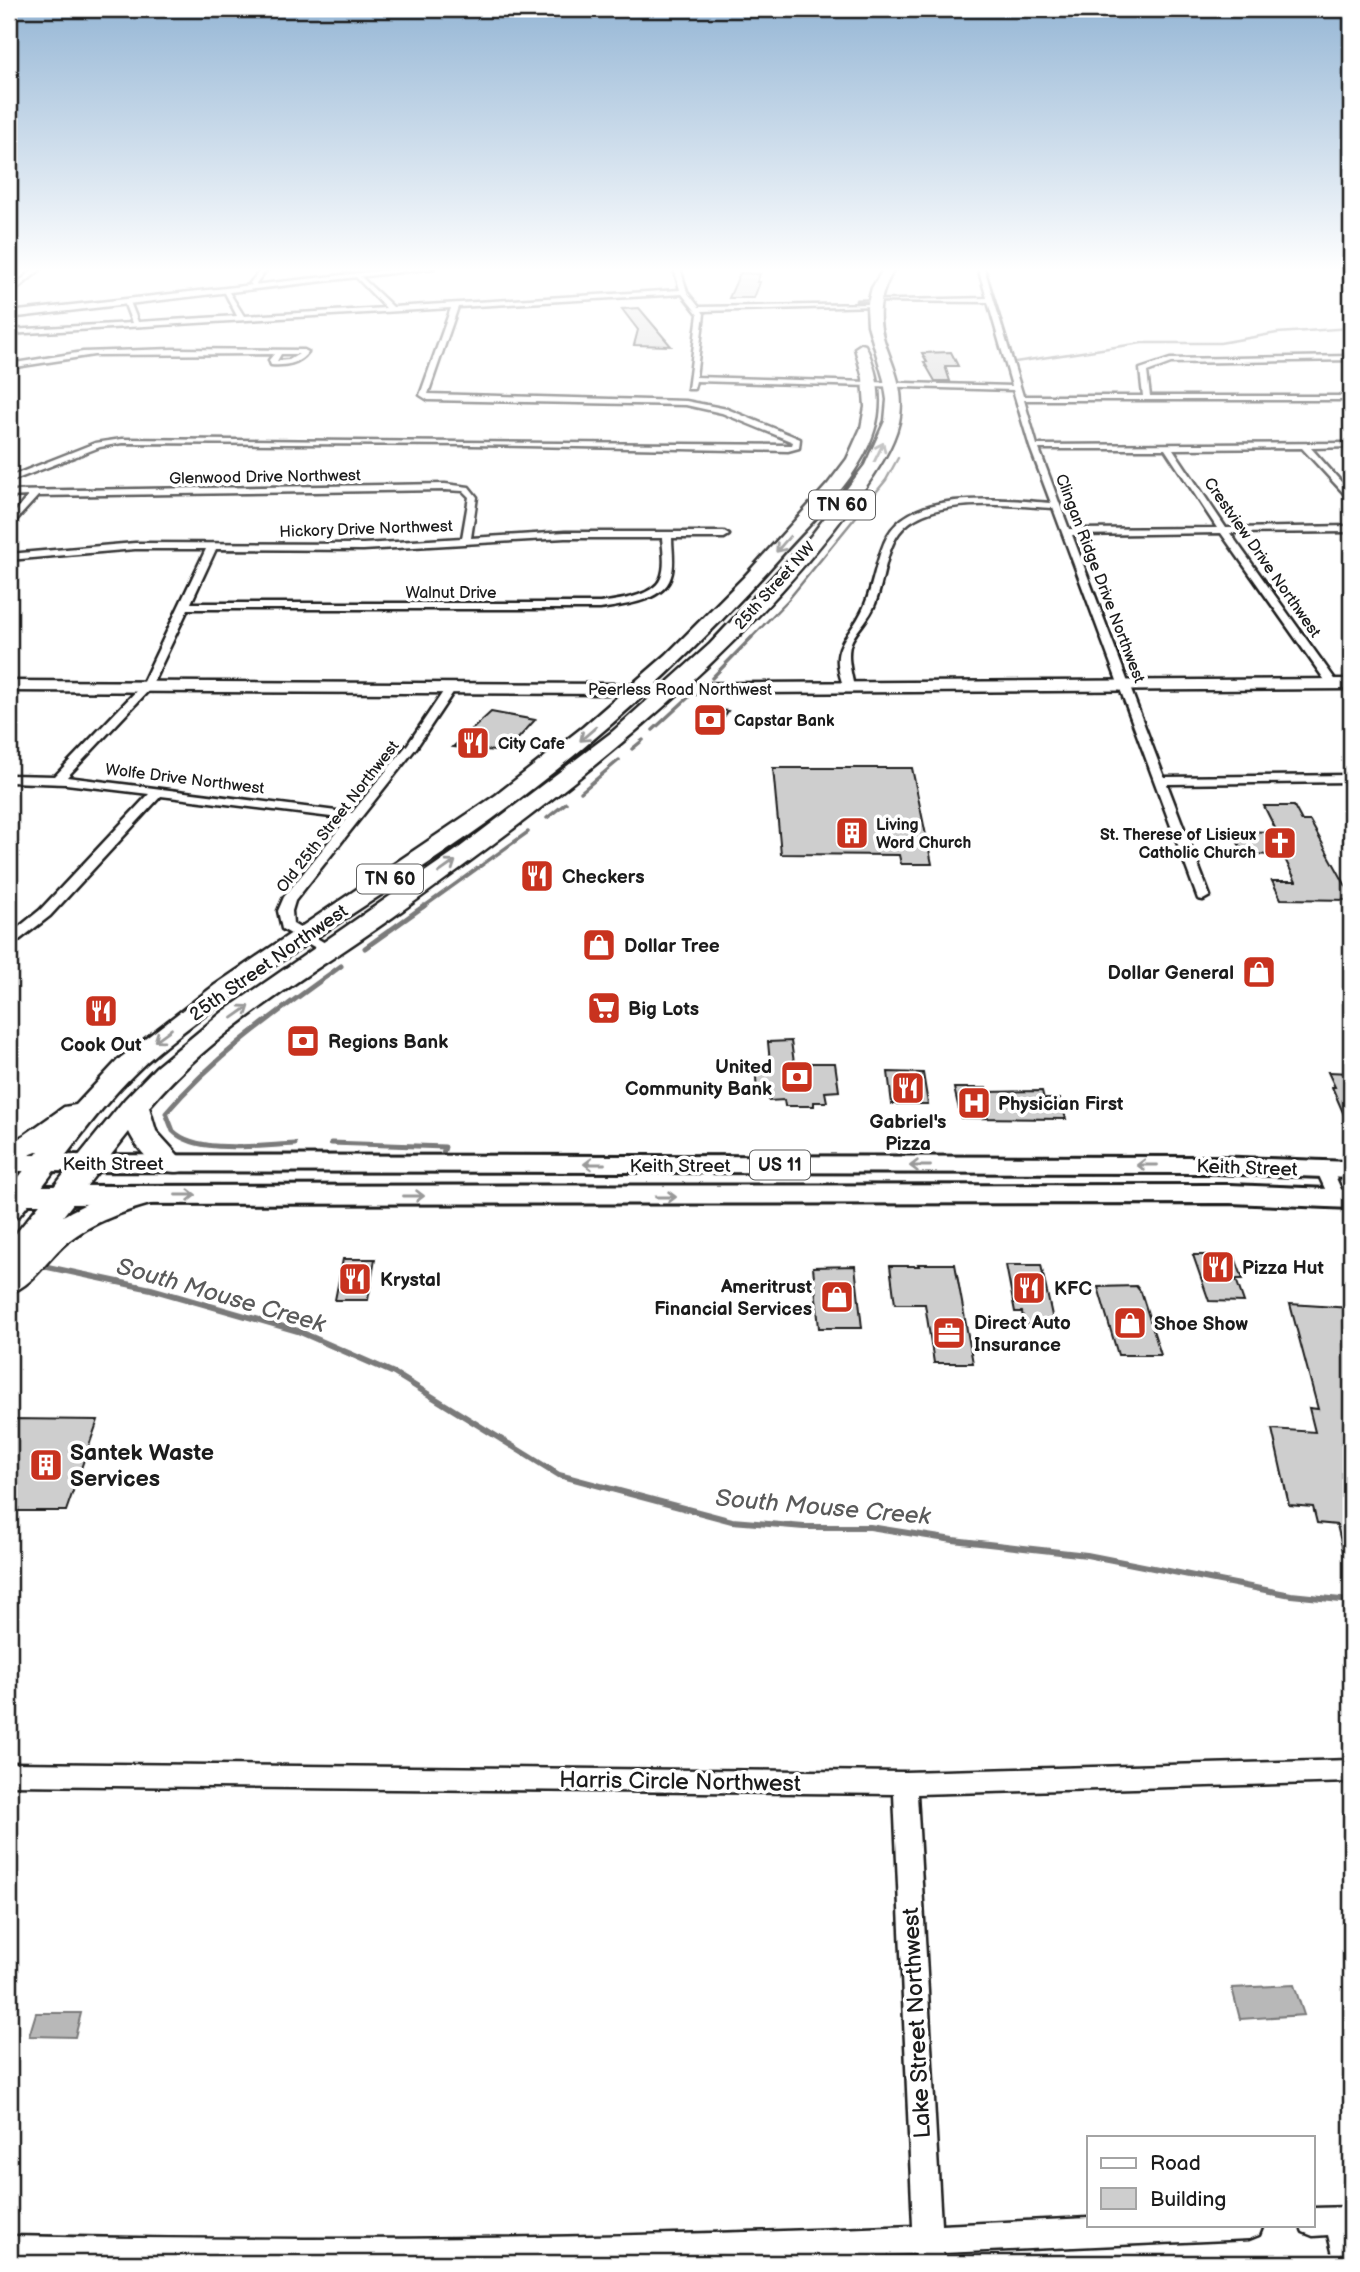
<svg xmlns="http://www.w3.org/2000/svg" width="1360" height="2272" viewBox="0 0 1360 2272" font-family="'Balsamiq Sans',sans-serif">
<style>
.water{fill:#b8b8b8;stroke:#7a7a7a;stroke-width:2}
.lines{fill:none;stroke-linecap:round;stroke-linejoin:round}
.stream-far3{stroke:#7a7a7a;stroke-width:2.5}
.stream-far2{stroke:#7a7a7a;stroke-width:3.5}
.stream-far1{stroke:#7a7a7a;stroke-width:5}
.stream{stroke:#7a7a7a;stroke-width:6}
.building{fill:#cecece;stroke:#1c1c1c;stroke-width:2}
.street-casing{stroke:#1c1c1c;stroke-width:5}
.secondary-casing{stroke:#1c1c1c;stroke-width:5}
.primary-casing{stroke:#1c1c1c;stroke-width:6}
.highway-casing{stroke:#1c1c1c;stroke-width:5}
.street{fill:#fff;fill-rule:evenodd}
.secondary{fill:#fff;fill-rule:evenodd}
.primary{fill:#fff;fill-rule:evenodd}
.highway{fill:#fff;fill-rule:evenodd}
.oneway{stroke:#999}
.labels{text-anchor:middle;stroke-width:7;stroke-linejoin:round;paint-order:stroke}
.far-street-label{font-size:16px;fill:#1c1c1c;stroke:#fff}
.far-poi-label{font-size:16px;font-weight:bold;fill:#1c1c1c;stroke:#fff;text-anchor:start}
.shield{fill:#fff;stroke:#606060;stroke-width:2}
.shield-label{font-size:18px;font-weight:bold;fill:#1c1c1c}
.poi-label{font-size:19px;font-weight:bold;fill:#1c1c1c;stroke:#fff;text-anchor:start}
.street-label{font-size:19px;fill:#1c1c1c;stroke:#fff}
.near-poi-label{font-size:23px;font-weight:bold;fill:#1c1c1c;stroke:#fff;text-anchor:start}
.near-street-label{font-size:23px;fill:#1c1c1c;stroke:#fff}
.near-water-label{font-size:24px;font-style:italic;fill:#5a5a5a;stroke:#fff}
</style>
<rect width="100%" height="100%" fill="#fff"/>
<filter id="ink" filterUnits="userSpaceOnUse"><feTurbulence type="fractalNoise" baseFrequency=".0143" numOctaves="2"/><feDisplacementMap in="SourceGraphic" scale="14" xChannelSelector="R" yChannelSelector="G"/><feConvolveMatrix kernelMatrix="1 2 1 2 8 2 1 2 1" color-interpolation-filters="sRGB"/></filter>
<g filter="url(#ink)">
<!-- water -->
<path class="water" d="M1294,1985L1304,2015L1240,2019L1232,1988Z
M36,2013H81L75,2037L29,2036Z"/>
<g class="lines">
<!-- stream-far3 -->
<path class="stream-far3" d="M1015,362L1142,343H1220L1277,333L1351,328
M750,639L788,600L886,480L898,458"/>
<!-- stream-far2 -->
<path class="stream-far2" d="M712,678L752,637
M653,730L691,695
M632,749L643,740
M581,792L619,760
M547,818L566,803
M422,908L528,832"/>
<!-- stream-far1 -->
<path class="stream-far1" d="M365,948L424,906
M331,1143L445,1147L443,1153
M295,1144C263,1145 197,1155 173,1131L166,1113C216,1054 279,1011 341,966"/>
<!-- stream -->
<path class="stream" d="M43,1266L151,1289L298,1331L394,1373L559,1475L732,1521L804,1527H870L953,1540L1087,1555L1291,1595L1351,1601"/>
</g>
<!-- building -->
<path class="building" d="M740,273L760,274L757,282H760L754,298H729Z
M639,308L671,346L634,345L638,330L622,309Z
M951,352L958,366H945L950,381H935L924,362H927L922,353Z
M712,709L728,711L716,729L701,726Z
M491,712L535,720L506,752L453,747Z
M773,768H912L932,864H901L899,855L781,854Z
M1264,806H1294L1302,821H1310L1351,895V900L1281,899L1272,881H1296L1283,855L1243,854L1233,831L1277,832Z
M791,1041L794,1063H835L839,1091L825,1092L827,1102H814V1106H785L784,1100L769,1101V1092H757L755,1063H770L768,1042Z
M888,1072L923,1073L928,1104H892Z
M1328,1072L1351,1073V1131L1332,1087H1335Z
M954,1088H986L987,1092L1042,1091L1044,1099H1060L1066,1119L961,1118Z
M1193,1255H1234L1243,1279H1236L1244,1302L1209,1301Z
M343,1259H375L368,1300H335Z
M918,1264H955L973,1363H934L925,1304H895L890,1266H919Z
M1006,1265H1041L1054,1325L1024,1324L1022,1312H1015Z
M855,1266L862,1328H819L813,1267Z
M1136,1286L1141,1292L1161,1355H1118L1098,1287Z
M1290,1304L1351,1308V1562L1346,1563L1337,1525L1317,1523L1313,1507L1289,1505L1272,1429L1315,1432L1309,1408L1318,1409Z
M9,1419L98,1420L66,1511H9Z"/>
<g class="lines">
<defs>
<path id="street" d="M35,268H42L9,296V291Z
M262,268H268L256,283L258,288H254L250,283Z
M674,268H680L687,292L699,307L872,304L875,306L702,311L704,314L696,377L1012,386L988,302L857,301L987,298L978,268H984L1023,396H1143L1140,369L1170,359L1351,356V360L1171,363L1147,372L1150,396H1351V400H1024L1037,445L1351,443V447L1311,448L1351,493V501L1302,448L1173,449L1226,528L1351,526V532L1230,533L1337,682V686H1329L1221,533L1072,535L1164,777L1351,775V782L1167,784L1210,896L1203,900L1198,899L1053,508C1010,506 928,494 899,533C885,552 884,582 875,604C870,618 859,627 852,640C845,655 852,674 854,688L845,690C826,644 849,641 864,607C874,584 876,557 888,535C915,488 1006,500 1051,503L1030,447L1013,390L696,381L694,389H688L698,314L682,294L458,307L428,394L686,401L727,409L800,439L799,448L788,451L472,445L122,443L100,447L9,482V477L95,443L122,439L792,445L793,442L722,413L686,405L428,400L420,395L451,308L9,334V330L132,323L124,302L127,300L130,302L138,322L237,316L224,291L227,289L244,316L386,308L356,277L358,274L393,307L680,290ZM1039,449H1165L1217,528L1069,529Z
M173,349L304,350L308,352C299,364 286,366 271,365L269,360L274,354L94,355L9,368V364L83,352ZM281,354H299L289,360L277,361Z
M445,484L469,487L477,497L471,538L565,532H724L729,535L724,538H672C672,550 675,564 671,576C664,602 622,605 600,609H188L150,689L67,777L352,813L408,744L447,686L456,688L416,748L295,901L292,911L293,924L337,950L330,954L325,953L282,929L278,911L284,897L347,819L161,796L50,916L14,944L9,945V935L40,910L149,794L66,784L9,782V775L55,776L141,686L206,549H135L9,560V554L135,543L363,544L462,538L469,497L463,491L445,490L38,496L9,528V520L28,496L9,497V491ZM565,538H662C663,550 666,566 661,578C653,597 618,600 600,603H191L216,549L363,550Z
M1324,1164L1332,1169L1345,1198L1343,1202L1337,1204L1331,1202L1316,1169Z
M1351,1760V1782L917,1794L941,2225L1089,2218V2225H1263L1259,2235L1249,2239L943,2253V2263H915V2254L701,2263H9V2236C310,2242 612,2239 913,2226L894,1794L9,1785V1763L905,1772Z
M1351,2207V2263H1335L1328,2235L1313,2236L1303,2232L1300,2225H1313V2208Z"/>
<path id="secondary" d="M405,268H434L9,318V312Z
M1351,679V689L619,694L9,691V681L619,684Z"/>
<path id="primary" d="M9,1155L1215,1157L1351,1162V1178L1215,1173L9,1171Z
M1230,1185L1351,1190V1208L1230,1203L9,1204V1186Z"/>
<path id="highway" d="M884,268H895C853,335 912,360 899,422C893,448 875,474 860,495C734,667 564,794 393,917C310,976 215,1028 149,1107L156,1131L186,1164L182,1171C160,1177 138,1151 129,1132L63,1216C85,1203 133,1181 157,1188L162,1195L157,1202C125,1211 93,1221 66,1243C48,1258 32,1287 9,1293V1242L125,1099L156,1067L224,1011L455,851L612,732L710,644L811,536L865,465L885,421L887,400L884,380L868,325L867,307L872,288Z
M861,344L865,345C878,371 883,404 874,431C858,481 813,519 780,557C686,663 580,758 464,839C362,910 254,973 158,1052C103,1098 64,1161 19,1216L9,1219V1190L39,1151L9,1163V1143L23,1136L64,1107L76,1105L119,1059L215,985L496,795L583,727L666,655L744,577L828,484L847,459L861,428L865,407L863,378L855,348Z"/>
</defs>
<!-- street casing -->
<use href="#street" class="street-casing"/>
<!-- secondary casing -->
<use href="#secondary" class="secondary-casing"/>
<!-- primary casing -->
<use href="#primary" class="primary-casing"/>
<!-- highway casing -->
<use href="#highway" class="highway-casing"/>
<!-- street -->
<use href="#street" class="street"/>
<!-- secondary -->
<use href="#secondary" class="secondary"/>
<!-- primary -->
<use href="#primary" class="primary"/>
<!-- highway -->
<use href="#highway" class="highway"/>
</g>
<!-- one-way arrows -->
<defs><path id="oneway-shaft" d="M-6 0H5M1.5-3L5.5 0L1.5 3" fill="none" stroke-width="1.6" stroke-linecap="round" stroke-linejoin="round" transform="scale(1.75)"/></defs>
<g class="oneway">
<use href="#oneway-shaft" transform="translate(879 452) rotate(-64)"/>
<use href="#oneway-shaft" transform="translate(783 544) rotate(131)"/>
<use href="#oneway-shaft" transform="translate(588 734) rotate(139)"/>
<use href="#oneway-shaft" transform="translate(447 867) rotate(-35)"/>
<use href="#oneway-shaft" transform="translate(241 1012) rotate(-35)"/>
<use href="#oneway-shaft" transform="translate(163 1035) rotate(144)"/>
<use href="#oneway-shaft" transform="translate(594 1164) rotate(-180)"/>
<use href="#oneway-shaft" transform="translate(1147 1165) rotate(180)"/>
<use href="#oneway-shaft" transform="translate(920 1166) rotate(180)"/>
<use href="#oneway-shaft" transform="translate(186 1195)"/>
<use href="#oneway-shaft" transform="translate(414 1196)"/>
<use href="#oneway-shaft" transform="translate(666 1197)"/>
</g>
</g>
<!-- sky -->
<linearGradient id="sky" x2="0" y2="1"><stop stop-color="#95b6d5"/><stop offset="0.46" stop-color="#fff"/><stop offset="1" stop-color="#fff" stop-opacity="0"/></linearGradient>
<rect width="1360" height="586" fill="url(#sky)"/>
<!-- icons -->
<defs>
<symbol id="bank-square" viewBox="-11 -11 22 22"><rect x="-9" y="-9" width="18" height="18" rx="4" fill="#c8321e" stroke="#fff"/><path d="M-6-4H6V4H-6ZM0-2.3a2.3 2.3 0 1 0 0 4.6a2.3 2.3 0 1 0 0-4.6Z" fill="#fff"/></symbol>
<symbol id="restaurant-square" viewBox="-11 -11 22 22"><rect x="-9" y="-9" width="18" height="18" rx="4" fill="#c8321e" stroke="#fff"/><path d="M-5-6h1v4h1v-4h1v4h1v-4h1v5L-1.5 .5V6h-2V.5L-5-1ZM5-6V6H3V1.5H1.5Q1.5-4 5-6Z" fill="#fff"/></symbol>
<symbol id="building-square" viewBox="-11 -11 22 22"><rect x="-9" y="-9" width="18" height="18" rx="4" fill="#c8321e" stroke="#fff"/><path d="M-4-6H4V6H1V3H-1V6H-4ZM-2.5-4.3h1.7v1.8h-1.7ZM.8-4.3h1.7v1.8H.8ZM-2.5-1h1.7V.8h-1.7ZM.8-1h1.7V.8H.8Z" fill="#fff"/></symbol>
<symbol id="church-square" viewBox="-11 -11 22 22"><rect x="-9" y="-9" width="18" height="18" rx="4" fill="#c8321e" stroke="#fff"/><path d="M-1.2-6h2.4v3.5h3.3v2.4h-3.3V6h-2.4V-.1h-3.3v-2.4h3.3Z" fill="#fff"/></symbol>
<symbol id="shop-square" viewBox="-11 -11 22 22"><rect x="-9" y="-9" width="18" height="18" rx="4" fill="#c8321e" stroke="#fff"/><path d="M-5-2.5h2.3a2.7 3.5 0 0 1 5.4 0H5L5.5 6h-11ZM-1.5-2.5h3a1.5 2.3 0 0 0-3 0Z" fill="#fff"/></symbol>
<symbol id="supermarket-square" viewBox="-11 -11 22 22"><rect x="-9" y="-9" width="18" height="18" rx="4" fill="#c8321e" stroke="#fff"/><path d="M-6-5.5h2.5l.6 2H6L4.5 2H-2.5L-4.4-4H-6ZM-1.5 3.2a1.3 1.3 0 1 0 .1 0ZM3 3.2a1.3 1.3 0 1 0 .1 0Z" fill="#fff"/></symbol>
<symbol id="hospital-square" viewBox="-11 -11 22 22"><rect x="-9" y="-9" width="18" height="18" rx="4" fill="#c8321e" stroke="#fff"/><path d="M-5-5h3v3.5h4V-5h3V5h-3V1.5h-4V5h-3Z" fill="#fff"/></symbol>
<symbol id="office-square" viewBox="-11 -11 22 22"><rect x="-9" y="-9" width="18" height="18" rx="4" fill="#c8321e" stroke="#fff"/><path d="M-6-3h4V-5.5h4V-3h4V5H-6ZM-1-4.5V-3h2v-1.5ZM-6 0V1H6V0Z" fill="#fff"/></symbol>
</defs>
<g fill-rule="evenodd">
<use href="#bank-square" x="691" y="701" width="38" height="38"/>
<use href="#restaurant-square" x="454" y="724" width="38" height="38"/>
<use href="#building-square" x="833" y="814" width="38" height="38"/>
<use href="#church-square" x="1261" y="824" width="38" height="38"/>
<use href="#restaurant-square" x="518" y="857" width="38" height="38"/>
<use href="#shop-square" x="580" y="926" width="38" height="38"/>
<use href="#shop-square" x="1240" y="953" width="38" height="38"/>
<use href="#supermarket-square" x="585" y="989" width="38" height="38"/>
<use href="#restaurant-square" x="82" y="992" width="38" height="38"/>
<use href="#bank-square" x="284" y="1022" width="38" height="38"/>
<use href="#bank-square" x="778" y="1058" width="38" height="38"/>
<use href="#restaurant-square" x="889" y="1069" width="38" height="38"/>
<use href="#hospital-square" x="955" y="1084" width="38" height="38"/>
<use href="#restaurant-square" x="1199" y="1248" width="38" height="38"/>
<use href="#restaurant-square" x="336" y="1260" width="38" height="38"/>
<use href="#restaurant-square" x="1010" y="1269" width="38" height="38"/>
<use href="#shop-square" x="818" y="1278" width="38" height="38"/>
<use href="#shop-square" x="1111" y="1304" width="38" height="38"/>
<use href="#office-square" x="930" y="1314" width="38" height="38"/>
<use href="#building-square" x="27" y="1446" width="38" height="38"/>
</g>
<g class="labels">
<!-- far-street labels -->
<g class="far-street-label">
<text transform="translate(265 476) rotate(-1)" y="6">Glenwood Drive Northwest</text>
<text transform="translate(366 528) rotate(-2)" y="6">Hickory Drive Northwest</text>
<text transform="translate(1263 557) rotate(55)" y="6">Crestview Drive Northwest</text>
<text transform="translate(1101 578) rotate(69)" y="6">Clingan Ridge Drive Northwest</text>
<text transform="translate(774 585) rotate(-48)" y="6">25th Street NW</text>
<text x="451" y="598">Walnut Drive</text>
<text x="680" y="695">Peerless Road Northwest</text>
<text transform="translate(185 778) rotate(7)" y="6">Wolfe Drive Northwest</text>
<text transform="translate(337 816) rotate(-52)" y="6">Old 25th Street Northwest</text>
</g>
<!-- far-poi labels -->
<g class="far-poi-label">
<text x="734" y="726">Capstar Bank</text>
<text x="498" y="749">City Cafe</text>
<text x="876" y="830">Living<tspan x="876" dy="18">Word Church</tspan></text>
<text x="1256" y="840" text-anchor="end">St. Therese of Lisieux<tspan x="1256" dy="18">Catholic Church</tspan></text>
</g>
<!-- shield labels -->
<g class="shield">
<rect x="809" y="490.5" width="66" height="29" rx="5"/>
<rect x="357" y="864.5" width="66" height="29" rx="5"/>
<rect x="750" y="1150.5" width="60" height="29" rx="5"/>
</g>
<g class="shield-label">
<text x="842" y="511">TN 60</text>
<text x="390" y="885">TN 60</text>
<text x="780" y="1171">US 11</text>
</g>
<!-- poi labels -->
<g class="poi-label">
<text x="562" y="883">Checkers</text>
<text x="624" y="952">Dollar Tree</text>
<text x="1234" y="979" text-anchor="end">Dollar General</text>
<text x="628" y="1015">Big Lots</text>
<text x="328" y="1048">Regions Bank</text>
<text x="101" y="1051" text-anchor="middle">Cook Out</text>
<text x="772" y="1073" text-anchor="end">United<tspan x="772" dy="22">Community Bank</tspan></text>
<text x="998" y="1110">Physician First</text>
<text x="908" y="1128" text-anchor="middle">Gabriel's<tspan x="908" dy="22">Pizza</tspan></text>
<text x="1242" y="1274">Pizza Hut</text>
<text x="380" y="1286">Krystal</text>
<text x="812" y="1293" text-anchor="end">Ameritrust<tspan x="812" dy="22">Financial Services</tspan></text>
<text x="1054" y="1295">KFC</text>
<text x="974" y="1329">Direct Auto<tspan x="974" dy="22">Insurance</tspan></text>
<text x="1154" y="1330">Shoe Show</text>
</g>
<!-- street labels -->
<g class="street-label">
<text transform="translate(268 962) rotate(-35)" y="7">25th Street Northwest</text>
<text x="113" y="1170">Keith Street</text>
<text x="680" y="1172">Keith Street</text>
<text transform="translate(1247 1167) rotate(2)" y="7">Keith Street</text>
</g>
<!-- near-poi labels -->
<g class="near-poi-label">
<text x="70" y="1460">Santek Waste<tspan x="70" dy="26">Services</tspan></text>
</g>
<!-- near-street labels -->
<g class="near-street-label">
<text transform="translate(680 1781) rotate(1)" y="8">Harris Circle Northwest</text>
<text transform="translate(916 2023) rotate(-93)" y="8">Lake Street Northwest</text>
</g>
<!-- near-water labels -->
<g class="near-water-label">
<text transform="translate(221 1295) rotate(16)" y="8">South Mouse Creek</text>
<text transform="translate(823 1507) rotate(5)" y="8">South Mouse Creek</text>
</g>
</g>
<!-- margin -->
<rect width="1360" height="2272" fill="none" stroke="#fff" stroke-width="35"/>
<rect x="18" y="18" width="1325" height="2237" fill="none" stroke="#1c1c1c" stroke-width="2.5" filter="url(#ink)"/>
<!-- legend -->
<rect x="1087" y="2136" width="228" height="91" fill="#ffffff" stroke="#a4a4a4" stroke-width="2"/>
<rect x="1101" y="2158" width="35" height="10" fill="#ffffff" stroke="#a4a4a4" stroke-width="2"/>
<text x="1150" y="2170" font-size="21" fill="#1c1c1c">Road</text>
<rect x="1101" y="2188" width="35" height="21" fill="#cecece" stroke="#a4a4a4" stroke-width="2"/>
<text x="1150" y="2206" font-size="21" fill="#1c1c1c">Building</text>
</svg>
